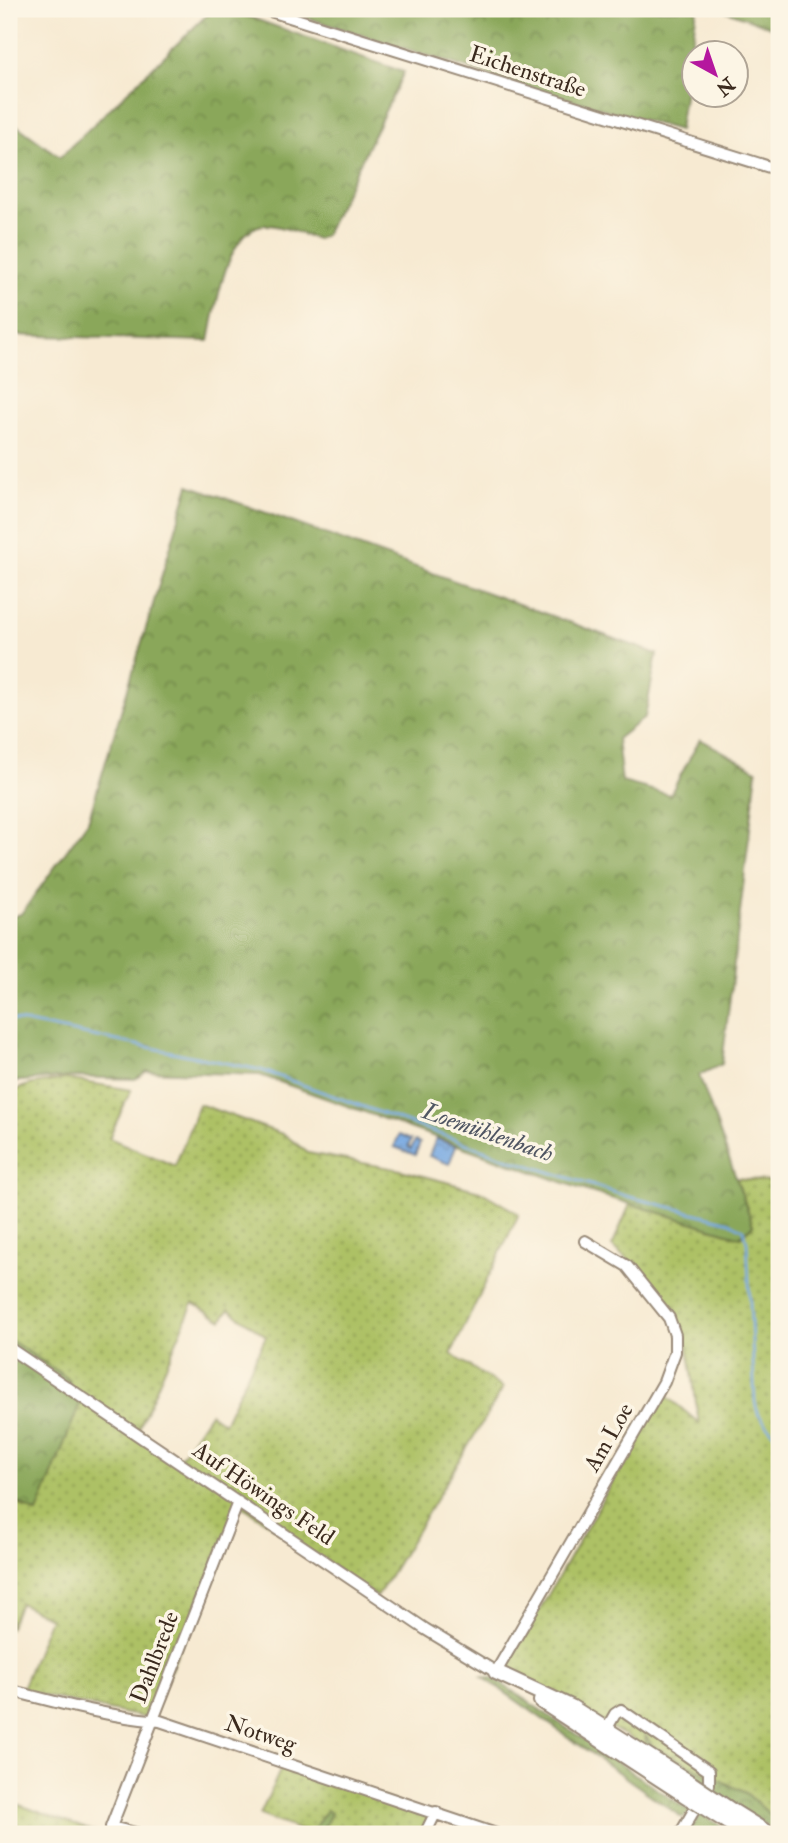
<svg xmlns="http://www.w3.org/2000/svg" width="788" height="1843" viewBox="0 0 788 1843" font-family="'IM FELL Double Pica',serif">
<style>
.grass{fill:url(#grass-dots);stroke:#747642;stroke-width:2;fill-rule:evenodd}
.forest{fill:url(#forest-crowns);stroke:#62683c;stroke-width:2}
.water{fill:url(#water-ripples);stroke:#586980;stroke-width:2}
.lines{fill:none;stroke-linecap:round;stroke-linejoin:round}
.stream{stroke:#76a8e2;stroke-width:2.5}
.minor-casing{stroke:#998a78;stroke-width:14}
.major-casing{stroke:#998a78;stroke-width:18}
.minor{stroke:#fff;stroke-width:10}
.major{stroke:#fff;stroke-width:14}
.major-bridge-casing{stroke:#998a78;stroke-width:18;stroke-linecap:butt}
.major-bridge{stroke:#fff;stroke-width:14}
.labels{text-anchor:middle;stroke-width:7;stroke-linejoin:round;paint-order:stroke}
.street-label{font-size:23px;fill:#3b2a1e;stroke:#fcf5e5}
.water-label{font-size:24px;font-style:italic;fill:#505663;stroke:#fcf5e5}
</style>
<defs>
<pattern id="grass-dots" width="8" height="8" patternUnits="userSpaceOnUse" patternTransform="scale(1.75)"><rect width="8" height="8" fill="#adc165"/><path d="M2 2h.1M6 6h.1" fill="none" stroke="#8e9d53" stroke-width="1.8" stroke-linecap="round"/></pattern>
<pattern id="forest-crowns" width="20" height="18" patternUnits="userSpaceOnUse" patternTransform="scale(1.75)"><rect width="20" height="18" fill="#8aa75a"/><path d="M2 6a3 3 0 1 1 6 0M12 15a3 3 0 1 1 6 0" fill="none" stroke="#72884a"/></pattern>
<pattern id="water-ripples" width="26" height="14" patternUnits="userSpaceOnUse" patternTransform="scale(1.75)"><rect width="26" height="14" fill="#76a8e2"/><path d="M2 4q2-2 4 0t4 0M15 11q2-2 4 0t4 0" fill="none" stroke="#6289b7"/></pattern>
</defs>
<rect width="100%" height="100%" fill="#fcf5e5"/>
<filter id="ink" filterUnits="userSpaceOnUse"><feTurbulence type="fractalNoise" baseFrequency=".0143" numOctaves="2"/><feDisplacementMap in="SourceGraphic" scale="14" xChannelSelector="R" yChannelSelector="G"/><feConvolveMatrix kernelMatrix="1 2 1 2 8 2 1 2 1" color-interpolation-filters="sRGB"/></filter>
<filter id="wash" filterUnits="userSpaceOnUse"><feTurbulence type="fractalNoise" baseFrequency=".00686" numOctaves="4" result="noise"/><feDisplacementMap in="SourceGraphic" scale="28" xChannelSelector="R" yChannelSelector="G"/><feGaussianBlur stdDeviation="1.57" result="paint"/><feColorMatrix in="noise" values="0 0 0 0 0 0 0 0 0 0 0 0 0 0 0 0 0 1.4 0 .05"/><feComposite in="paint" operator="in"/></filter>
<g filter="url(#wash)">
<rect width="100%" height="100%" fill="#f7ead2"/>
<!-- grass -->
<path class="grass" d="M66,1079L131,1090L109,1138L175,1166L199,1104L285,1135L308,1153L401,1170L480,1191L519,1214L451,1354L503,1388L377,1597L238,1503L151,1719L21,1691L50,1618L20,1603L9,1629V1503L10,1499L36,1513L82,1397L9,1348V1093L28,1085ZM193,1303L222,1320L229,1309L266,1336L224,1423L210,1413L177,1462L137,1433Z
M735,1178L779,1182V1823L746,1793L653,1747L646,1737V1747L506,1669L663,1393L699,1423C693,1389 691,1336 673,1307C658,1283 632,1265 612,1246L631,1202L741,1237L753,1225Z
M283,1764L430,1814L423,1834H310L260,1815Z
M14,1803L98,1833L9,1834V1815Z"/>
<!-- forest -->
<path class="forest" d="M213,9H227L404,72L325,235L317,239C302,235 280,224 265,225C226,227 215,312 209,341L9,335V120L60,157Z
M279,9H697L679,130L560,97Z
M721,9H779V30Z
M189,485L657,654L645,717L617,739L622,782L670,795L700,739L757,770L722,1064L699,1075L753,1225L741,1237L587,1191L260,1075L147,1071L135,1079L72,1077L9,1082V918L21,914L88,821Z
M9,1339L70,1380L68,1385L82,1398L37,1513L11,1499L9,1503V1373L17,1355L9,1354Z
M483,1677L493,1678L691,1812L683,1818Z
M645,1735L653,1747L746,1793L779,1823V1834L646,1747Z
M326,1810L331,1813L321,1834H311Z
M700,1814L736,1834H688Z"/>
<!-- water -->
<path class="water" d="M399,1135L411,1140L408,1147L411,1149L415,1141L420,1143L415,1155L394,1147Z
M436,1139L456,1146L449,1164L429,1156Z"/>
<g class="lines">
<!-- stream -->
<path class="stream" d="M9,1019L261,1070L512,1160L626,1196L730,1222L744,1230L747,1242L755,1402L758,1414L779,1440"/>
</g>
</g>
<g filter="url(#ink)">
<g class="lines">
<defs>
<path id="minor" d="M264,9L779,170
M9,1348L425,1629L496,1672L664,1382L675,1352V1335L669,1318L627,1266L585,1241
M9,1690C59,1703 109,1717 160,1721L496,1834
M603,1735L615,1714L621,1710L709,1771V1785L680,1834
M140,1834L111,1827L238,1502
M425,1834L436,1812"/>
<path id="major" d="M496,1672L571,1707L692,1784
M541,1701L685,1795
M732,1811L769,1834
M726,1821L746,1834"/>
</defs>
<!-- minor casing -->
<use href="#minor" class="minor-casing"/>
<!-- major casing -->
<use href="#major" class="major-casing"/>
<!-- minor -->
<use href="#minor" class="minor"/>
<!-- major -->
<use href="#major" class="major"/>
<defs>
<path id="major-bridge" d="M692,1784L732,1811
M685,1795L726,1821"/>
</defs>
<!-- major-bridge casing -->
<use href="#major-bridge" class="major-bridge-casing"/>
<!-- major-bridge -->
<use href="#major-bridge" class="major-bridge"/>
</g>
</g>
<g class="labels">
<!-- street labels -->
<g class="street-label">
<text transform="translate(528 71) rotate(18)" y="8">Eichenstraße</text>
<text transform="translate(608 1437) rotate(-60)" y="8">Am Loe</text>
<text transform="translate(264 1493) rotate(34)" y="8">Auf Höwings Feld</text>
<text transform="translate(154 1657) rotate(-69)" y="8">Dahlbrede</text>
<text transform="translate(261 1733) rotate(18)" y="8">Notweg</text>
</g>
<!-- water labels -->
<g class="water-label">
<text transform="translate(488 1132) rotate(19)" y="8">Loemühlenbach</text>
</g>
</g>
<!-- margin -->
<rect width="788" height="1843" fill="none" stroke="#fcf5e5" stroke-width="35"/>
<!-- north arrow -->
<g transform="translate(715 74) rotate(140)"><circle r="33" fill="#fcf5e5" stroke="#afa495" stroke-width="2"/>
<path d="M0-5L12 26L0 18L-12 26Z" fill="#b5179e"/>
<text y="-10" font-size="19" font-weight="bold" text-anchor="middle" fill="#3b2a1e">N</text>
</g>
</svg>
